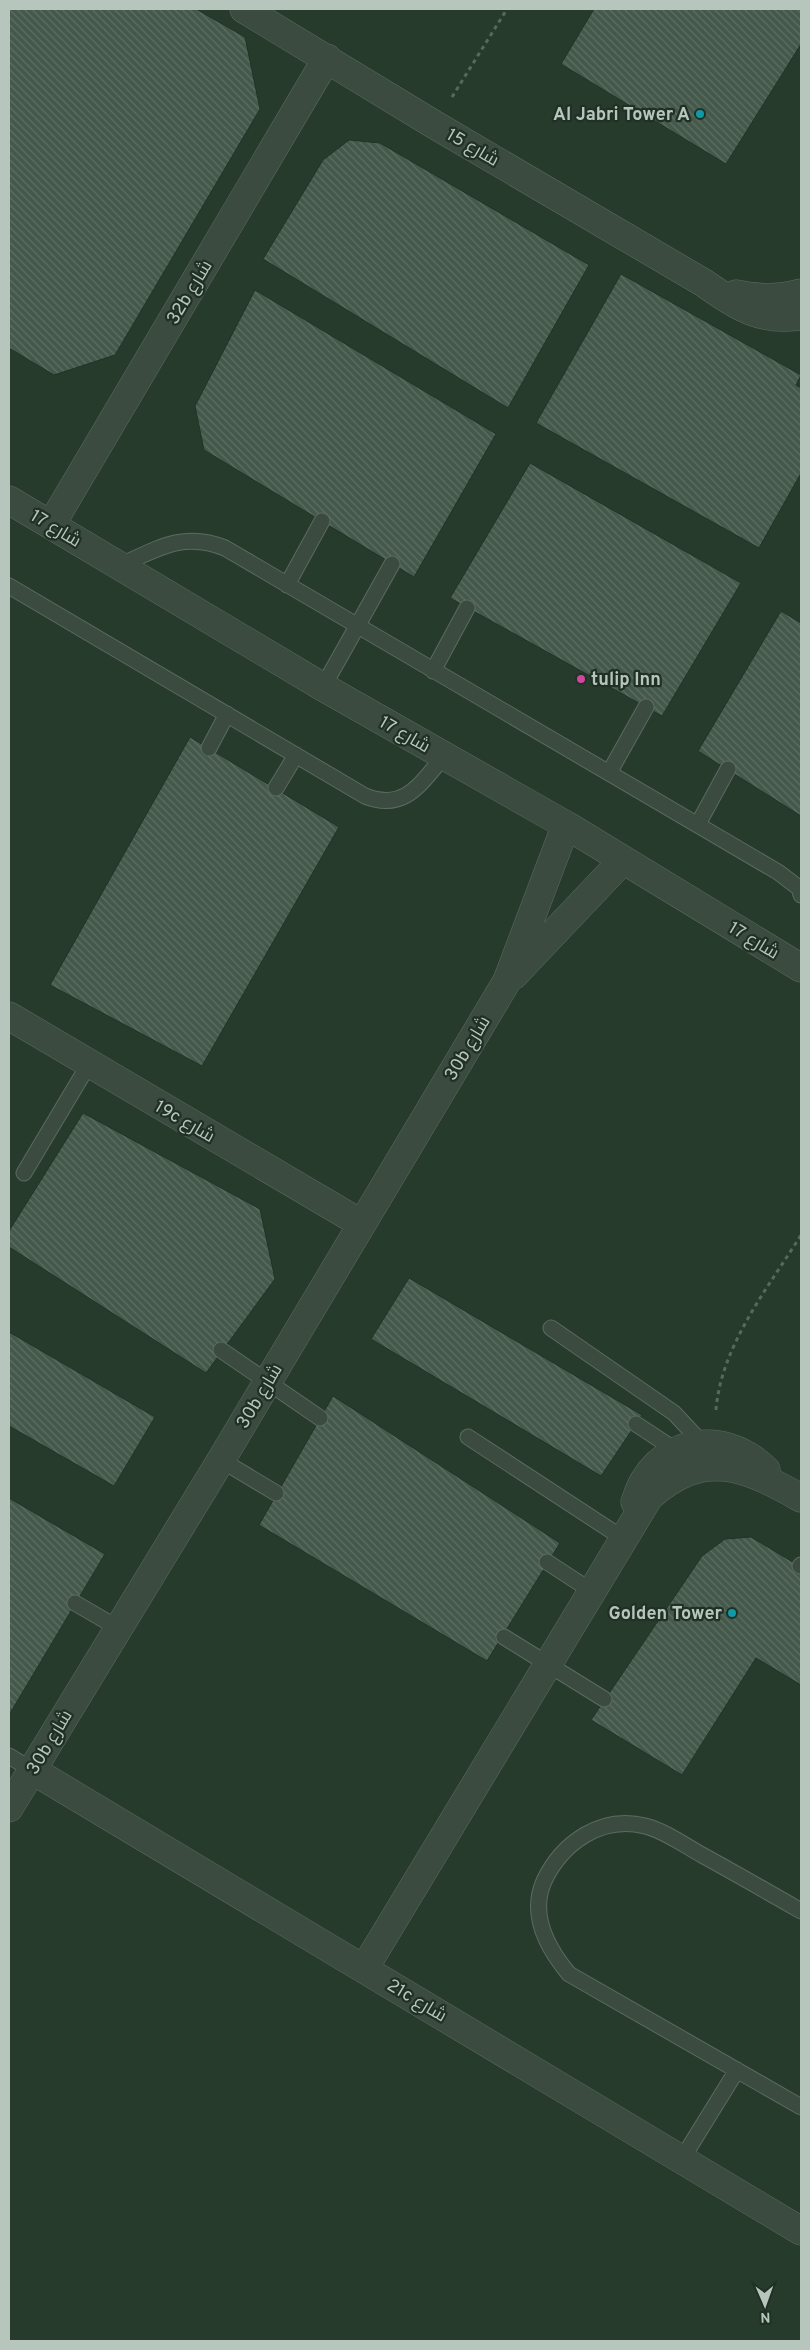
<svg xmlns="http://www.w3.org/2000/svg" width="810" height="2350" viewBox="0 0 810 2350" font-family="Overpass,Cairo,sans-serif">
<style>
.building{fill:url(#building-back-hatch);stroke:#223227}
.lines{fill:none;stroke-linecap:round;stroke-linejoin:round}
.service-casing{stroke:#5b6b61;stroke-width:17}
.minor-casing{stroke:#5b6b61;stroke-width:29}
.path{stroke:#596958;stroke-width:3;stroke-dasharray:4 4;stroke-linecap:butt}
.service{stroke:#3b4b40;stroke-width:15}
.minor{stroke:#3b4b40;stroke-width:28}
.culture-dot{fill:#0f9aa8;stroke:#203025;stroke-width:2}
.hotel-dot{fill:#d1479c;stroke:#203025;stroke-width:2}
.labels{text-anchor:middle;stroke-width:4.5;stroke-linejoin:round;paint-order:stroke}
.poi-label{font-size:18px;font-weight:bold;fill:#b6c6bc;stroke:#203025;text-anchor:end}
.street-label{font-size:18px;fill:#b6c6bc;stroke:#203025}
</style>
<defs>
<pattern id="building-back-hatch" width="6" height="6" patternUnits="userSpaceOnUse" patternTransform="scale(1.25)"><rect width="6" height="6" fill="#44594b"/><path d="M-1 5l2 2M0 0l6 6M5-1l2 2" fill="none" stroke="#5d6f63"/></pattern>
</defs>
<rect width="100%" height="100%" fill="#273b2d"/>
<!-- building -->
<path class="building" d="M9,9H196L245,37L260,109L115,355L54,375L9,348Z
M594,9H801V44L726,164L561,64Z
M349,140L380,143L589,265L508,408L263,259L323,160Z
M621,274L801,375L796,385L801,388V473L759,548L536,423Z
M255,290L496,434L414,577L204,450L195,406Z
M530,463L741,583L662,716L450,598Z
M781,611L801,623V816L698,751Z
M190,737L339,827L202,1066L50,985Z
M83,1113L260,1209L275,1279L206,1373L9,1247V1231Z
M409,1278L642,1415L601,1476L371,1339Z
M9,1332L155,1417L114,1486L9,1426Z
M333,1396L560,1543L487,1661L259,1525Z
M9,1498L105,1554L9,1715Z
M751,1537L801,1567V1685L756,1658L682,1775L591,1720L702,1556L725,1539Z"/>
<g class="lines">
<defs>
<path id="service" d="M119,566C157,549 183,531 225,548L778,872L799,888L801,895
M287,585L322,521
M9,586L365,796C405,812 421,783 444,756
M433,671L467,608
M323,687L392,564
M209,748L227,714
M609,773L646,707
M276,788L296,755
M698,824L728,769
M24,1173L89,1064
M551,1328L674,1413L703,1444
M221,1350L320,1418
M636,1424L677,1451
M468,1437L624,1539
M221,1460L276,1493
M547,1562L593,1592
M800,1566L801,1565
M75,1603L118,1628
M504,1637L604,1699
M9,1756L32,1770
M801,1911C768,1892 735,1873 702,1855C684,1845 665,1831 645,1826C601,1815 562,1843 544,1881C529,1915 548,1949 569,1974L801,2107
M682,2159L737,2070"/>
<path id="minor" d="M244,9L435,125L704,283C737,306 759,322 801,316
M736,294C758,299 780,299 801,293
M9,500L323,687L566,825L801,968
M51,525L327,58
M514,975L623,860
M9,1016L362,1224
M635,1502C653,1439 722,1426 766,1470
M32,1770L801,2231
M9,1808L221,1460L507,981L566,825
M364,1969L649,1497C704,1448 744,1466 801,1498"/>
</defs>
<!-- service casing -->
<use href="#service" class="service-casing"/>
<!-- minor casing -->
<use href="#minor" class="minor-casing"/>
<!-- path -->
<path class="path" d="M452,97L507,9
M716,1410C721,1346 768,1288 801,1235"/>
<!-- service -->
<use href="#service" class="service"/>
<!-- minor -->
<use href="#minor" class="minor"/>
</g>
<!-- markers -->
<g class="culture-dot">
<circle cx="700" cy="114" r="5"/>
<circle cx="732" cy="1613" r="5"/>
</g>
<circle class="hotel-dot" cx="581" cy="679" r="5"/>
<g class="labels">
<!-- poi labels -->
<g class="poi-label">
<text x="690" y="120">Al Jabri Tower A</text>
<text x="591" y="685" text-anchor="start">tulip Inn</text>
<text x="722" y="1619">Golden Tower</text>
</g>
<!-- street labels -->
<g class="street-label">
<text transform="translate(473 147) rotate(30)" y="6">شارع 15</text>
<text transform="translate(189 292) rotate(-59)" y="6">32b شارع</text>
<text transform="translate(56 528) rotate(31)" y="6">شارع 17</text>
<text transform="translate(405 734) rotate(30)" y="6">شارع 17</text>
<text transform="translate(754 940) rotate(31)" y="6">شارع 17</text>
<text transform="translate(467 1048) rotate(-59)" y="6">30b شارع</text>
<text transform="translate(185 1121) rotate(30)" y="6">19c شارع</text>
<text transform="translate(259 1396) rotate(-59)" y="6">30b شارع</text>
<text transform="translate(49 1742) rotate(-59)" y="6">30b شارع</text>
<text transform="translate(417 2000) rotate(31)" y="6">21c شارع</text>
</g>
</g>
<!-- border -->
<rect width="810" height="2350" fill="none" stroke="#b6c6bc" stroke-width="20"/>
<!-- north arrow -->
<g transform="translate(765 2305) rotate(178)" stroke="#203025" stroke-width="4" paint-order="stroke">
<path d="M0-4L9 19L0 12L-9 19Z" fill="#b6c6bc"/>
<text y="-8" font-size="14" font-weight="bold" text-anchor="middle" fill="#b6c6bc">N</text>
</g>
</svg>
